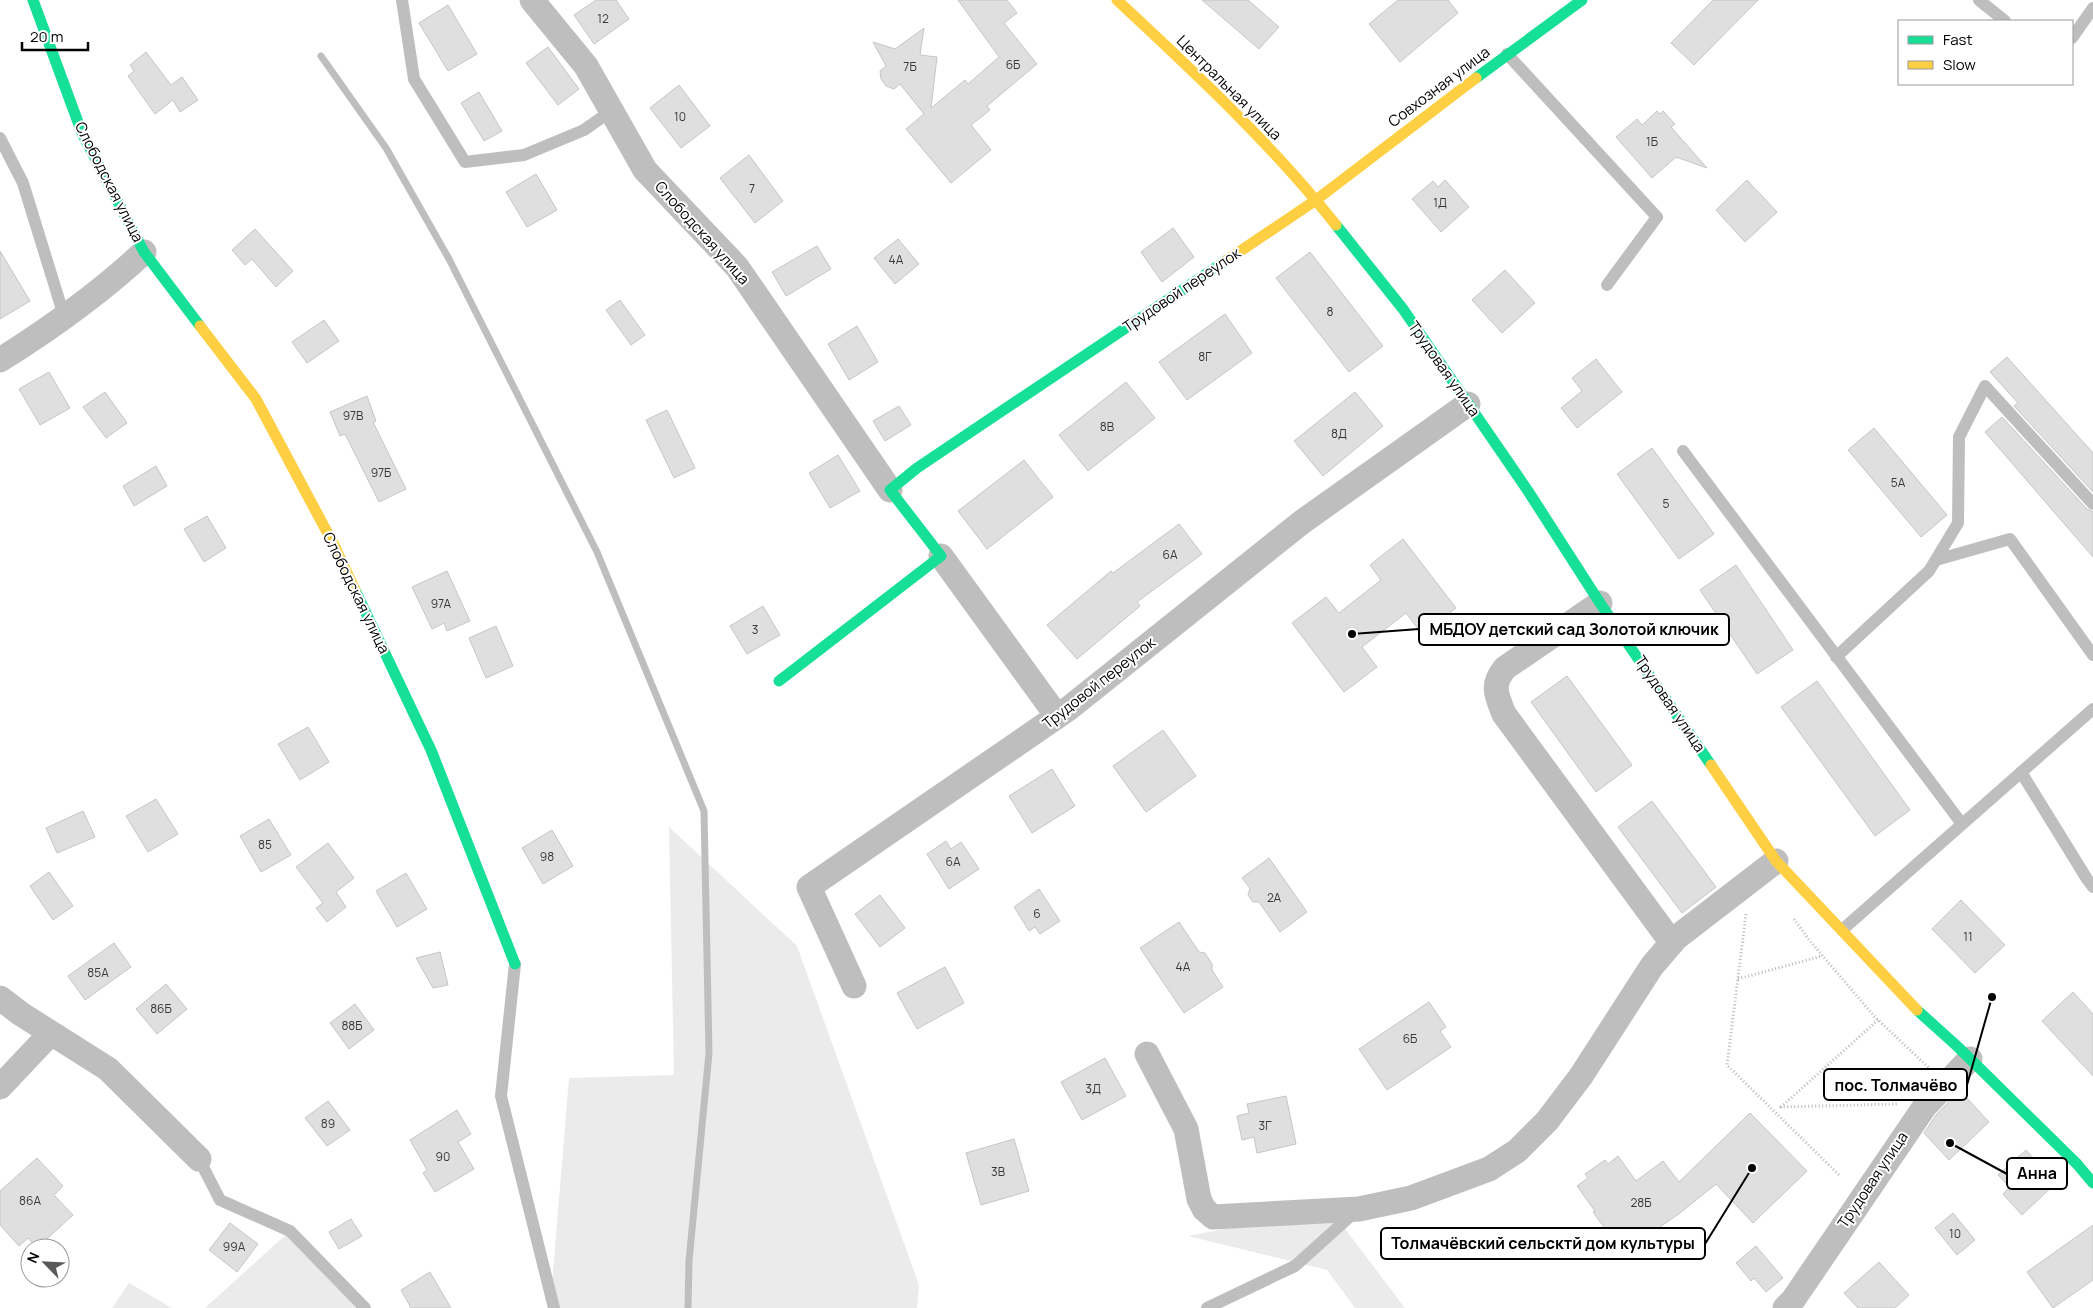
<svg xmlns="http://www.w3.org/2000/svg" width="2093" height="1308" viewBox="0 0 2093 1308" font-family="Manrope,sans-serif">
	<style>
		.green { fill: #ebebeb }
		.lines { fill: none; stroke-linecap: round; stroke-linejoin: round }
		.stream { stroke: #bebebe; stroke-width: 7 }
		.building { fill: #dfdfdf; stroke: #c6c6c6 }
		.path { stroke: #b9b9b9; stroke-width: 3; stroke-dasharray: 1 2.5; stroke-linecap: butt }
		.lane { stroke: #bebebe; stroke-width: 12 }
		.street { stroke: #bebebe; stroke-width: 25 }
		.fast { stroke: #16e098; stroke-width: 11 }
		.slow { stroke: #ffcf43; stroke-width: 11 }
		.labels { text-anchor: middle; stroke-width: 4; stroke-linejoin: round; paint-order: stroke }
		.number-label { font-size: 12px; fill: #383838 }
		.street-label { font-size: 15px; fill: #000; stroke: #fff }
		.leader { fill: none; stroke: #000; stroke-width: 2 }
		.callout-dot { fill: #000; stroke: #fff; stroke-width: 2 }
		.callout { fill: #fff; stroke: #000; stroke-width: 2 }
		.callout-label { font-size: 16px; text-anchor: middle; font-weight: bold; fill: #000 }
	</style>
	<rect width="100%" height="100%" fill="#fff"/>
	<path class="green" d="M 669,827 L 797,946 L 919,1285 L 917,1308 L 550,1308 L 569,1078 L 674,1075 Z
		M 1330,1209 L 1405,1308 L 1355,1308 L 1327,1270 L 1188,1236 Z
		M 290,1231 L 365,1308 L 205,1308 Z
		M 129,1283 L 172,1308 L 112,1308 Z"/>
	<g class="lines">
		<path class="stream" d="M 321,56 L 386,148 L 449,259 L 597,552 L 704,811 L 709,1053 L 689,1261 L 688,1308"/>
	</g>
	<path class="building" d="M 596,0 L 616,0 L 629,19 L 594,44 L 574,15 Z
		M 958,0 L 1007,0 L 1017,13 L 1004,23 L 1037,64 L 987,106 L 990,110 L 971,125 L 991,150 L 951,183 L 906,129 L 924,114 L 900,84 L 894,89 L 886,86 L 881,79 L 880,71 L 886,66 L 873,42 L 895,49 L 924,28 L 920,55 L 937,57 L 931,108 L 965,80 L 968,84 L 999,57 Z
		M 1202,0 L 1248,0 L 1279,27 L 1259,49 Z
		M 1398,0 L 1448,0 L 1458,13 L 1400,62 L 1369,24 Z
		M 1713,0 L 1758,0 L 1694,65 L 1671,43 Z
		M 448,5 L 477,54 L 448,71 L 419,23 Z
		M 548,47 L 579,89 L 558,105 L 526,63 Z
		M 146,52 L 171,85 L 182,77 L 198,100 L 180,112 L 173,100 L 155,114 L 128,76 L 134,71 L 130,65 Z
		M 679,85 L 710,126 L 681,148 L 650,108 Z
		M 479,92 L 502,131 L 484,141 L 461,103 Z
		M 1657,111 L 1660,114 L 1663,111 L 1675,124 L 1671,127 L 1707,168 L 1676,157 L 1652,178 L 1616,137 L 1637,119 L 1642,125 Z
		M 749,155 L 783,201 L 755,223 L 720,178 Z
		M 536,174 L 557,210 L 527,227 L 506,192 Z
		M 1445,180 L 1469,207 L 1441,232 L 1412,199 L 1433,181 L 1438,187 Z
		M 1747,180 L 1777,212 L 1745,242 L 1716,210 Z
		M 1173,228 L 1194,257 L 1162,282 L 1141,252 Z
		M 255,229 L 293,271 L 276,287 L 252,259 L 245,265 L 232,250 Z
		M 898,239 L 919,264 L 895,284 L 874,258 Z
		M 817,246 L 831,269 L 786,296 L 772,272 Z
		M 0,251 L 30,301 L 0,319 Z
		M 1310,252 L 1383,346 L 1349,372 L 1276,278 Z
		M 1505,270 L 1535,303 L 1502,333 L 1472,300 Z
		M 620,300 L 645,335 L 631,345 L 606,310 Z
		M 1225,314 L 1252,353 L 1187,400 L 1159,362 Z
		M 324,320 L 339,341 L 307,363 L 292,342 Z
		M 857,326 L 878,362 L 849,380 L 828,344 Z
		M 2007,357 L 2093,453 L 2093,492 L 2014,406 L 2018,403 L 1990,372 Z
		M 1596,359 L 1622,392 L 1577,428 L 1561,408 L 1582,391 L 1572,378 Z
		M 49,372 L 70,408 L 40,425 L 19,389 Z
		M 1126,382 L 1155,418 L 1088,471 L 1059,435 Z
		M 105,392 L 127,423 L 106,438 L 83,407 Z
		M 1355,392 L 1383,426 L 1323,476 L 1294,441 Z
		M 367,396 L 376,421 L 373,422 L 406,489 L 379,502 L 345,434 L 340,436 L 330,412 Z
		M 899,406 L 911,425 L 885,441 L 873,421 Z
		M 667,410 L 695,468 L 674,478 L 646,420 Z
		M 2002,417 L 2087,509 L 2093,512 L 2093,557 L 1985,432 Z
		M 1874,428 L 1947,515 L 1921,537 L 1848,450 Z
		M 1652,448 L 1714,534 L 1679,559 L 1617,474 Z
		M 838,455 L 860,491 L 830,508 L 809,473 Z
		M 1024,460 L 1053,497 L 987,549 L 958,511 Z
		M 156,466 L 167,486 L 134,506 L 123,486 Z
		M 207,516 L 226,548 L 204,562 L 184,529 Z
		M 1179,524 L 1202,554 L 1137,602 L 1140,606 L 1077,659 L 1047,625 L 1111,571 L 1113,573 Z
		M 1403,539 L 1456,608 L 1422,634 L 1406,613 L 1362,647 L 1377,667 L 1344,692 L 1292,623 L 1326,597 L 1339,613 L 1381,580 L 1370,565 Z
		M 1736,565 L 1793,650 L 1757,674 L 1700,590 Z
		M 447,571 L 470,621 L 447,631 L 444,623 L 432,629 L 412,587 Z
		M 763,606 L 780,635 L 747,654 L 730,626 Z
		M 496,626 L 513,666 L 486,678 L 469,638 Z
		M 1567,676 L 1632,765 L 1596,792 L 1531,702 Z
		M 1817,681 L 1910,810 L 1875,836 L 1781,707 Z
		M 308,727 L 329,762 L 300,780 L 278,744 Z
		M 1163,730 L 1196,776 L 1146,812 L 1113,766 Z
		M 1052,769 L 1075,806 L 1032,833 L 1009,796 Z
		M 156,799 L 178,834 L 148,852 L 126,816 Z
		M 1652,801 L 1716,887 L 1682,913 L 1618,827 Z
		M 83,811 L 95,837 L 57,853 L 46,828 Z
		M 269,819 L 291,855 L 261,872 L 240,836 Z
		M 552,830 L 573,866 L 543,884 L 522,848 Z
		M 946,841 L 951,849 L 961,842 L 979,869 L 949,889 L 927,854 Z
		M 328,843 L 354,878 L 336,892 L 346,907 L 327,922 L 316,908 L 323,903 L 296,867 Z
		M 1269,858 L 1307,912 L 1280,932 L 1259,902 L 1253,902 L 1248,895 L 1250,888 L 1242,878 Z
		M 49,872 L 73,906 L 53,920 L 30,886 Z
		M 406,873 L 427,909 L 397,927 L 376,891 Z
		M 1039,889 L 1060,921 L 1040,934 L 1035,927 L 1029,931 L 1014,907 Z
		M 880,895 L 905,928 L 880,947 L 855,914 Z
		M 1961,900 L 2005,945 L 1975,973 L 1932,929 Z
		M 1179,922 L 1199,952 L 1205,953 L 1212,964 L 1212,970 L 1223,987 L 1184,1013 L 1140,948 Z
		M 114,943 L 131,967 L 85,1000 L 68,976 Z
		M 440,952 L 448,985 L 433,988 L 416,958 Z
		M 945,967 L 964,1003 L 917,1029 L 897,993 Z
		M 166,984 L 187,1009 L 157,1034 L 136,1009 Z
		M 2073,992 L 2093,1014 L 2093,1076 L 2042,1021 Z
		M 1429,1002 L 1446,1027 L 1440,1031 L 1451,1047 L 1387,1090 L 1359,1049 Z
		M 355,1004 L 374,1030 L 349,1049 L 330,1023 Z
		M 1105,1058 L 1126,1096 L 1082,1120 L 1061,1082 Z
		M 1964,1095 L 1989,1122 L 1949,1160 L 1924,1133 L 1936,1115 L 1954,1096 L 1958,1100 Z
		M 1286,1096 L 1296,1144 L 1257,1153 L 1254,1137 L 1242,1140 L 1237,1116 L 1249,1113 L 1247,1104 Z
		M 328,1101 L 350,1130 L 327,1146 L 305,1118 Z
		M 457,1110 L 471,1134 L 458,1142 L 474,1169 L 435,1192 L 423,1173 L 427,1170 L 410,1140 Z
		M 1750,1113 L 1807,1171 L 1753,1223 L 1716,1184 L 1680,1213 L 1640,1241 L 1637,1236 L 1620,1249 L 1593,1212 L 1595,1211 L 1577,1186 L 1588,1178 L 1585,1174 L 1605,1160 L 1608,1164 L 1618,1156 L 1636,1181 L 1663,1161 L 1679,1182 Z
		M 1014,1139 L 1029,1191 L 981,1205 L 966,1153 Z
		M 2026,1150 L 2056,1183 L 2022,1215 L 2003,1194 L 2010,1187 L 1998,1175 Z
		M 37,1158 L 63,1186 L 54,1195 L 73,1215 L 37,1248 L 28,1238 L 19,1246 L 0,1225 L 0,1191 Z
		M 1953,1213 L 1975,1240 L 1957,1255 L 1935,1228 Z
		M 351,1219 L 362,1236 L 339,1249 L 329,1232 Z
		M 230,1223 L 258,1244 L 237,1272 L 209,1250 Z
		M 2093,1225 L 2093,1280 L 2053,1308 L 2027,1272 Z
		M 1756,1246 L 1783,1278 L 1766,1292 L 1754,1278 L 1751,1281 L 1736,1263 Z
		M 1879,1262 L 1909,1295 L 1895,1308 L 1858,1308 L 1844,1293 Z
		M 430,1272 L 451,1308 L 411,1308 L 401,1290 Z"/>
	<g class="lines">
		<path class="path" d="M 1746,914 L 1727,1065 L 1839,1175
			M 1794,919 L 1810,941 L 1874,1016 L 1929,1068
			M 1738,979 L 1822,956
			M 1878,1020 L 1781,1107 L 1898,1104"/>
		<path class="lane" d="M 402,0 L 414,79 L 465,162 L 524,155 L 584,130 L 611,111
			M 1979,0 L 2005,21
			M 2072,38 L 2093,8
			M 1507,54 L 1657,217 L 1607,285
			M 0,138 L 23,183 L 64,316
			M 1683,451 L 1962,824
			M 1936,560 L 2010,539 L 2093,655
			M 1836,657 L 1929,571 L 1958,523 L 1959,437 L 1985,386 L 2093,504
			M 2021,772 L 2087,879 L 2093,887
			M 1842,930 L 2093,709
			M 515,964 L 501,1096 L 554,1308
			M 199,1159 L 220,1200 L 290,1231 L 365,1308
			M 1207,1308 L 1295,1266 L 1356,1211"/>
		<path class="street" d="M 532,0 L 586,66 L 645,170 L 737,267 L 890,490
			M 0,360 C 51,328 100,293 144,252
			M 941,556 L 1057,716
			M 1600,603 L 1505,668 C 1491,685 1496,694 1504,714 L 1672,943
			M 854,986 L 809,887 L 1068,709 L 1302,522 L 1468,404
			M 0,998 L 21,1014 L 108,1069 L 199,1159
			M 1147,1054 L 1186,1129 L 1199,1199 L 1204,1209 L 1213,1217 L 1359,1209 L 1411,1198 L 1489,1169 L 1517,1151 L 1547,1121 L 1581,1076 L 1652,966 L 1676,938 L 1776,861
			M 0,1087 L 51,1033
			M 1785,1308 L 1793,1300 L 1925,1106 L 1970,1059"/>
		<path class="fast" d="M 33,0 L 82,133 L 144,252 L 200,326
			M 1476,78 L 1582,0
			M 1336,225 L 1403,309 L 1528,491 L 1600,603 L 1711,765
			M 355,590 L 431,750 L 515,964
			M 779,681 L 941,556 L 890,490 L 917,468 L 1227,260
			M 1917,1010 L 1958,1047 L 2077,1164 L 2093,1183"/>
		<path class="slow" d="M 1117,0 C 1193,71 1271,143 1336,225
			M 1227,260 L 1316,200 L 1476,78
			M 200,326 L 256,399 L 335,547 L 355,590
			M 1711,765 L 1776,861 L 1917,1010"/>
	</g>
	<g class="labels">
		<g class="number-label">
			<text x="603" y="23">12</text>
			<text x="1013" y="69">6Б</text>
			<text x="910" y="71">7Б</text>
			<text x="680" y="121">10</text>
			<text x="1652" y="146">1Б</text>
			<text x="752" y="193">7</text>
			<text x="1440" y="207">1Д</text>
			<text x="896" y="264">4А</text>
			<text x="1330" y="316">8</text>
			<text x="1205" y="361">8Г</text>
			<text x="353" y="420">97В</text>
			<text x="1107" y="431">8В</text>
			<text x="1339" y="438">8Д</text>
			<text x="381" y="477">97Б</text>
			<text x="1898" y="487">5А</text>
			<text x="1666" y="508">5</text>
			<text x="1170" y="559">6А</text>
			<text x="441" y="608">97А</text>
			<text x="755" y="634">3</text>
			<text x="265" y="849">85</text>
			<text x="547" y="861">98</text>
			<text x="953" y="866">6А</text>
			<text x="1274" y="902">2А</text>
			<text x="1037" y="918">6</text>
			<text x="1968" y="941">11</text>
			<text x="1183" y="971">4А</text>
			<text x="98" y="977">85А</text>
			<text x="161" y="1013">86Б</text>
			<text x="352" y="1030">88Б</text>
			<text x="1410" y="1043">6Б</text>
			<text x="1093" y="1093">3Д</text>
			<text x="328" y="1128">89</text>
			<text x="1265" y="1130">3Г</text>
			<text x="443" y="1161">90</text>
			<text x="998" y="1176">3В</text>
			<text x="30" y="1205">86А</text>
			<text x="1641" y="1207">28Б</text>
			<text x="1955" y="1238">10</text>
			<text x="234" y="1251">99А</text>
		</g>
		<g class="street-label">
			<text transform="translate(1439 87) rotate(-37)" y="5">Совхозная улица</text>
			<text transform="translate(1229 88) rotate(45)" y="5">Центральная улица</text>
			<text transform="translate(109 182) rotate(63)" y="5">Слободская улица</text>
			<text transform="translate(702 233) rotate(48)" y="5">Слободская улица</text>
			<text transform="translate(1182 290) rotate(-34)" y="5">Трудовой переулок</text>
			<text transform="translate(1444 369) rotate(55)" y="5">Трудовая улица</text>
			<text transform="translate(356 593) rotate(64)" y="5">Слободская улица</text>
			<text transform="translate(1099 683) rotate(-38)" y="5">Трудовой переулок</text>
			<text transform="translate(1670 704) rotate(56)" y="5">Трудовая улица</text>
			<text transform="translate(1873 1180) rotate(-56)" y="5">Трудовая улица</text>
		</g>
	</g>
	<path class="leader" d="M1352 634L1419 629M1992 997L1967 1085M1950 1143L2007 1174M1752 1168L1705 1244"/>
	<g class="callout-dot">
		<circle cx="1352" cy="634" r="5"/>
		<circle cx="1992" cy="997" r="5"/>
		<circle cx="1950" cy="1143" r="5"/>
		<circle cx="1752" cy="1168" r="5"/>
	</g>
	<g class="callout">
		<rect x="1419" y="614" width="310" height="31" rx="5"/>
		<rect x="1824" y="1069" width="143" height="31" rx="5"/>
		<rect x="2007" y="1158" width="60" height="31" rx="5"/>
		<rect x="1381" y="1228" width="324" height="31" rx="5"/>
	</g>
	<g class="callout-label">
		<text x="1574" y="635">МБДОУ детский сад Золотой ключик</text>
		<text x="1896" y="1091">пос. Толмачёво</text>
		<text x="2037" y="1179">Анна</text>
		<text x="1543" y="1249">Толмачёвский сельсктй дом культуры</text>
	</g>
	<rect x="1898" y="20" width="175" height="65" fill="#ffffff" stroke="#999999"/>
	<rect x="1908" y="36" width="25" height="8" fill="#16e098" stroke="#999999"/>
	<text x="1943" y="45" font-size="15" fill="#000000">Fast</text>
	<rect x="1908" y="61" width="25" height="8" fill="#ffcf43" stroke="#999999"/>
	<text x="1943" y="70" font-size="15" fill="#000000">Slow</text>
	<g transform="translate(45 1263) rotate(294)"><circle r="24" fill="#ffffff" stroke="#999999"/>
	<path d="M0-4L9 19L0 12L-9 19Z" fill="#595959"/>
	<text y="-8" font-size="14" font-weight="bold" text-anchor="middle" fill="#000000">N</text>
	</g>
	<path d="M22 42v8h66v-8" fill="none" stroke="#000000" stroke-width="2.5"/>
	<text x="30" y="42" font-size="15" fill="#000000" stroke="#ffffff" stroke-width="4" paint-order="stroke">20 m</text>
</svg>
